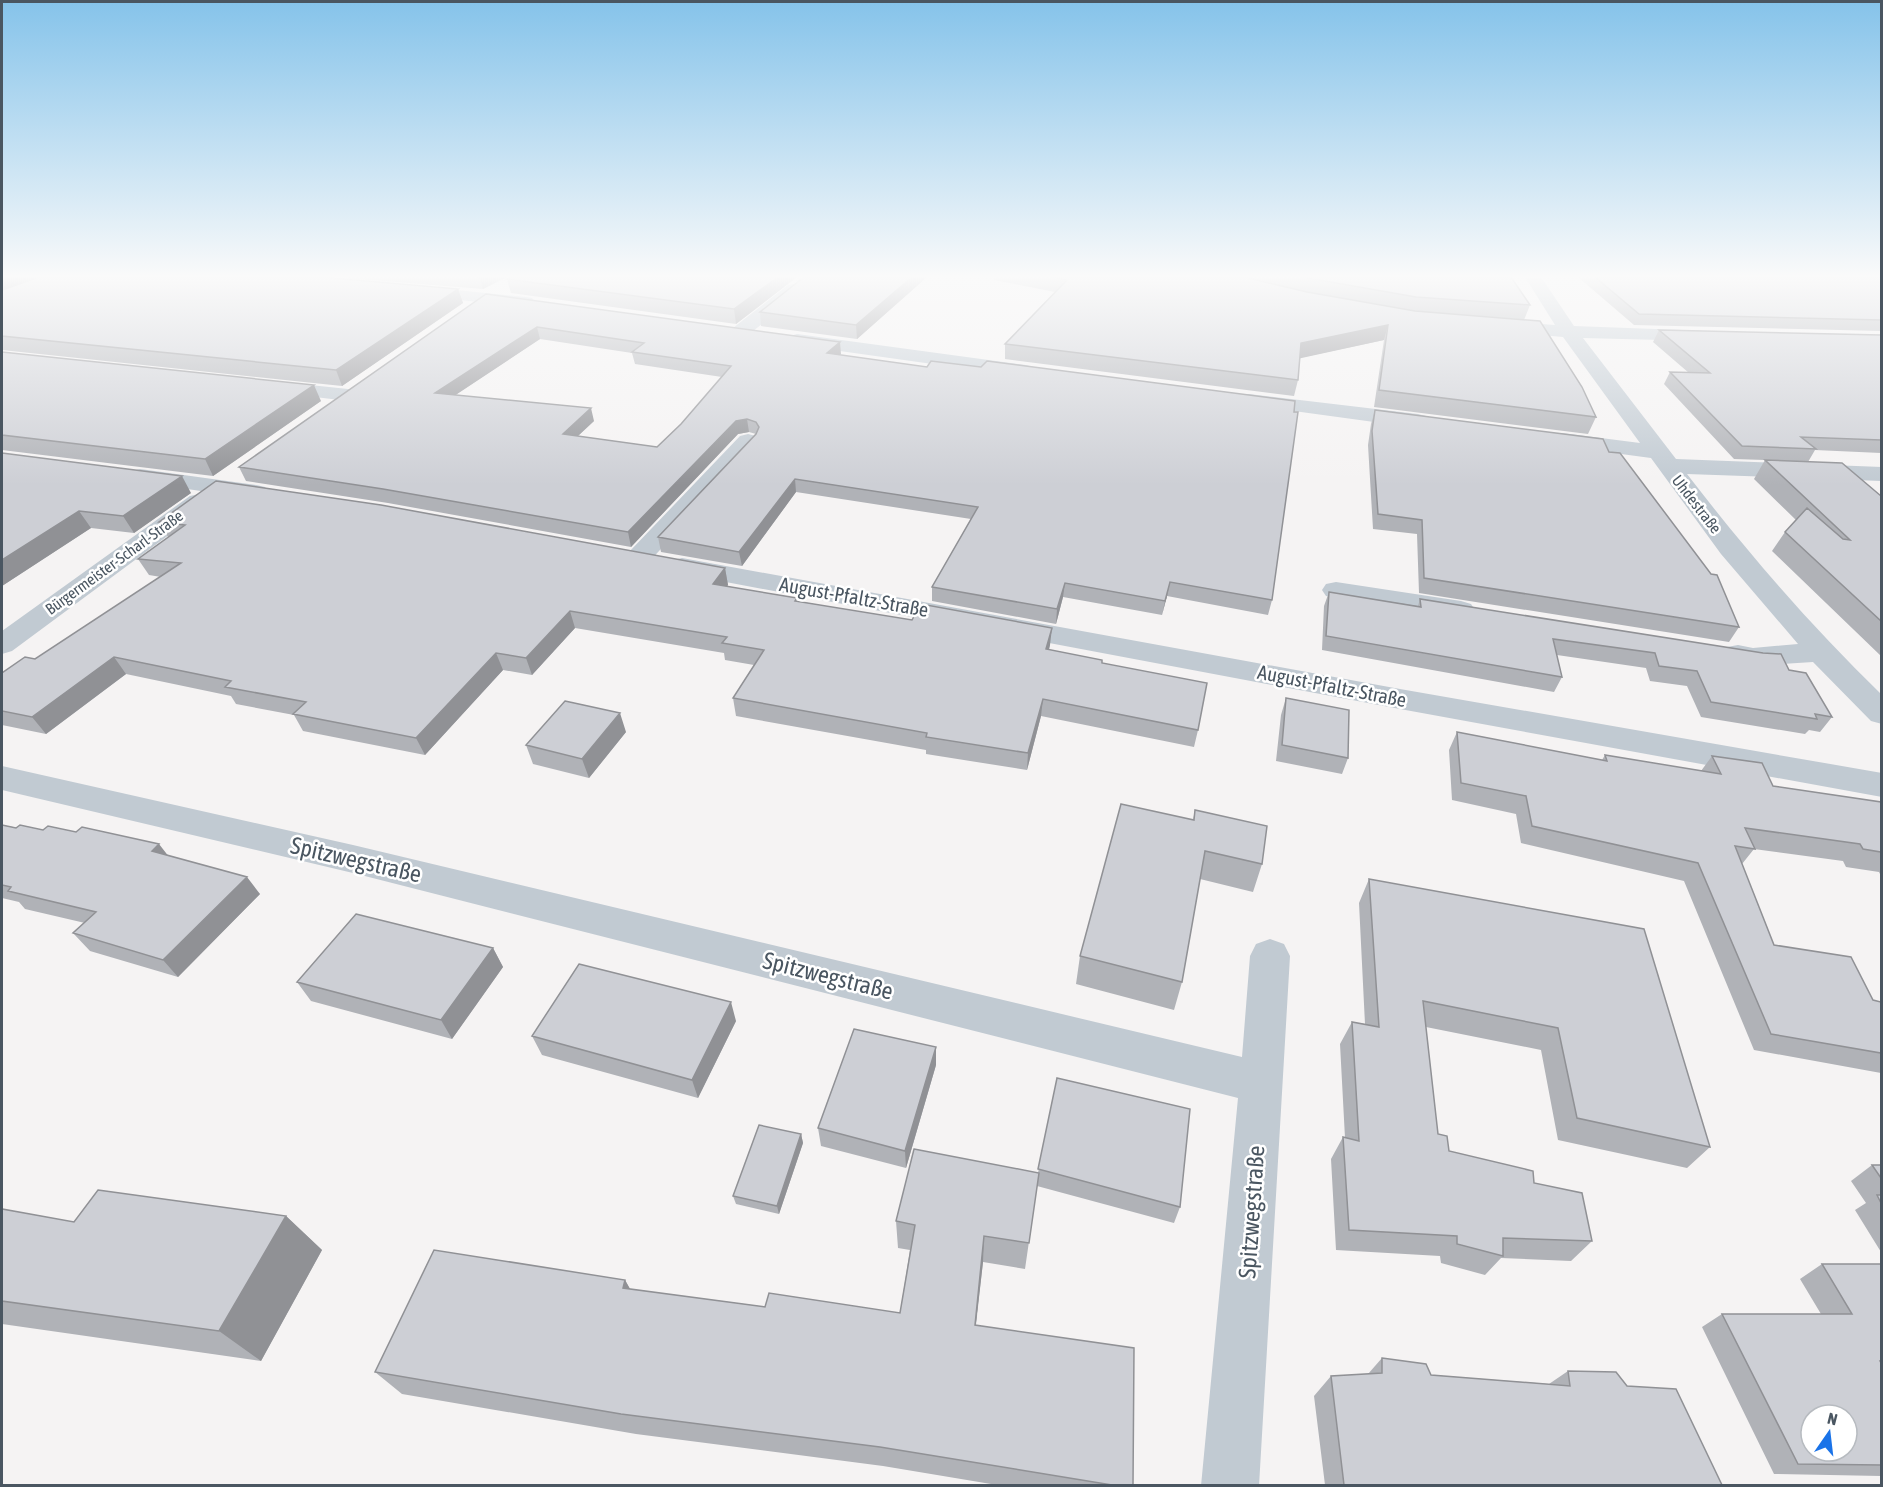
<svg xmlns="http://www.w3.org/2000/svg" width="1883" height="1487" viewBox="0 0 1883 1487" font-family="'Asap Condensed',sans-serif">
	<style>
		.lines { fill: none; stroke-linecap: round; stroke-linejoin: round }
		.minor { fill: #c1cad2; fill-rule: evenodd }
		.wall { fill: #b0b2b7; fill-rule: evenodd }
		.shaded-wall { fill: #909195 }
		.building { fill: #cdcfd5; stroke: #909195; stroke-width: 1.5; fill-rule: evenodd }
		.labels { text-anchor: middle; stroke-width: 5; stroke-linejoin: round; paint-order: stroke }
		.far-street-label { font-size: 16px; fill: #4a5661; stroke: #fff }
		.street-label { font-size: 20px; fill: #4a5661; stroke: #fff }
		.near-street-label { font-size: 24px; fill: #4a5661; stroke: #fff }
	</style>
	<rect width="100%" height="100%" fill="#f5f3f3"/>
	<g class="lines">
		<path class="minor" d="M 1525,277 L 1541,277 L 1574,326 L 1709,331 L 1711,335 L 1709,339 L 1702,341 L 1583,338 L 1676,459 L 1882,467 L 1882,481 L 1687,474 C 1747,552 1811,626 1882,695 L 1882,724 L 1871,721 L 1813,662 L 1753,666 L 1727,661 L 1723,654 L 1727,647 L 1738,645 L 1753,648 L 1798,644 L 1721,554 L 1651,458 L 1554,445 L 1551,440 L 1554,435 L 1562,433 L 1640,443 L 1563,337 L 1495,331 L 1493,327 L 1495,323 L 1502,321 L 1555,325 Z
			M 794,284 L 800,285 L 803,289 L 800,293 L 747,336 L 733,336 L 731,332 L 733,328 L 788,285 Z
			M 417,286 L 526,297 L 532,298 L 535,302 L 532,306 L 526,307 L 411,295 L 408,291 L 411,287 Z
			M 797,334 L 1026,365 L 1033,367 L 1036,371 L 1033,375 L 1026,377 L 790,344 L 787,340 L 790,336 Z
			M 272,381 L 348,389 L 355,391 L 358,395 L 355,399 L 348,401 L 265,391 L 262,387 L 265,383 Z
			M 1249,394 L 1418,414 L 1426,416 L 1429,421 L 1426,426 L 1418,428 L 1242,404 L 1238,400 L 1242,396 Z
			M 748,434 L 756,436 L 759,441 L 756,446 L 647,564 L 638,566 L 629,564 L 625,558 L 629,552 L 740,436 Z
			M 140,469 L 256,485 L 265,487 L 268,492 L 265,497 L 256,499 L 132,481 L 128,476 L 132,471 Z
			M 199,494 L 208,496 L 211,501 L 208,506 L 12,651 L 2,654 L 2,631 L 190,496 Z
			M 682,558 L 1400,689 L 1882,773 L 1882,797 L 1400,709 L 673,572 L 669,566 L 673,560 Z
			M 1336,582 L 1461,601 L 1471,604 L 1475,610 L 1471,616 L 1461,619 L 1326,596 L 1322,590 L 1326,584 Z
			M 2,766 L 353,845 L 1242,1057 L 1250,956 L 1256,944 L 1270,939 L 1284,944 L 1290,956 L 1259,1486 L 1201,1486 L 1238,1098 L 353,873 L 2,790 Z"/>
	</g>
	<path class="wall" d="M 2,277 L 458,289 L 463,303 L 342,386 L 2,350 Z
		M 334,277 L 507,277 L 483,289 Z
		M 797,277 L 736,324 L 511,293 L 507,279 Z
		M 804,277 L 927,277 L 857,339 L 761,326 L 760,312 Z
		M 994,277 L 1511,277 L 1530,305 L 1524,320 L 1596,417 L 1588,434 L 1374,407 L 1384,340 L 1299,358 L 1298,380 L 1294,396 L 1005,359 L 1005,344 L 1055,292 L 994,280 Z
		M 1578,277 L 1881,277 L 1881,331 L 1634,325 Z
		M 486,294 L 841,354 L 840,355 L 1272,600 L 1268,615 L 1167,596 L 1162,615 L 1063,597 L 1056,624 L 932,601 L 932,587 L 971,519 L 796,492 L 742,566 L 661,552 L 658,537 L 756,434 L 749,432 L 738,434 L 631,547 L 388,503 L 246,481 L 239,467 ZM 540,339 L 632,353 L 635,364 L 722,377 L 681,424 L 657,447 L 578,436 L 594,421 L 455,395 Z
		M 1659,330 L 1881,335 L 1881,453 L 1815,450 L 1808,462 L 1881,496 L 1881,656 L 1772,551 L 1785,532 L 1796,520 L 1754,479 L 1765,460 L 1734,459 L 1664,384 L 1670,372 L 1689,373 L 1653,342 Z
		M 2,352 L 321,401 L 213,476 L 2,450 Z
		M 1375,410 L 1609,452 L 1739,627 L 1729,642 L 1419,593 L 1417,534 L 1373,529 L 1368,445 L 1371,424 Z
		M 2,453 L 191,493 L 134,533 L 91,528 L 2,586 Z
		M 159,522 L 725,568 L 728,585 L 727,586 L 797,601 L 1050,645 L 1049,650 L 1102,664 L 1198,730 L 1194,747 L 1041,716 L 1027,770 L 926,754 L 926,750 L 736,716 L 733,698 L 754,665 L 725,660 L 724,653 L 575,628 L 532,675 L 503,670 L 425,755 L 303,731 L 294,715 L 236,704 L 231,696 L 126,674 L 46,734 L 2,725 L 2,673 L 35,659 L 161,577 L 149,575 L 138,559 L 168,537 Z
		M 1329,592 L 1418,606 L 1420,599 L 1789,670 L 1832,717 L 1820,732 L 1809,730 L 1805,734 L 1701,717 L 1687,686 L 1650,681 L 1646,668 L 1557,655 L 1562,677 L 1554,692 L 1322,650 L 1324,606 Z
		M 1286,698 L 1348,758 L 1342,774 L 1276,761 L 1281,715 Z
		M 626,732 L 589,778 L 533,764 L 526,745 Z
		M 1457,732 L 1602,760 L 1605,755 L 1701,771 L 1712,756 L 1773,786 L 1881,802 L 1881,876 L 1879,872 L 1846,867 L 1843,861 L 1754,849 L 1742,864 L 1774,945 L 1873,1000 L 1881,1002 L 1881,1073 L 1754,1050 L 1684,881 L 1521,843 L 1516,814 L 1452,800 L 1449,750 Z
		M 1195,810 L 1262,864 L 1253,892 L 1200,879 L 1182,982 L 1174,1010 L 1076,984 L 1080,956 L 1193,820 Z
		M 2,825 L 168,855 L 260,894 L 178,977 L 90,951 L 73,933 L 85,923 L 25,909 L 19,902 L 2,898 Z
		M 1369,879 L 1710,1147 L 1687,1168 L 1558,1140 L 1541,1050 L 1426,1027 L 1438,1134 L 1449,1151 L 1534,1183 L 1592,1241 L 1571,1261 L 1501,1258 L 1485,1275 L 1441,1263 L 1440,1256 L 1336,1250 L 1331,1159 L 1343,1137 L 1345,1138 L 1340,1044 L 1352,1022 L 1365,1024 L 1359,903 Z
		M 493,948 L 503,967 L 452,1039 L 311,1001 L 297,982 Z
		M 736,1021 L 698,1098 L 542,1055 L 532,1036 Z
		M 936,1065 L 906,1168 L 821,1146 L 818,1128 Z
		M 1057,1078 L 1180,1207 L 1174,1223 L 1037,1186 L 1025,1269 L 983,1262 L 976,1325 L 1133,1485 L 997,1485 L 883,1466 L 636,1434 L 402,1394 L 375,1372 L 625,1280 L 630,1289 L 765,1307 L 900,1313 L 910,1250 L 898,1248 L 896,1221 L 1038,1173 Z
		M 801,1134 L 803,1143 L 779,1214 L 736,1204 L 733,1196 Z
		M 1872,1165 L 1881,1165 L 1881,1252 L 1855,1210 L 1866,1203 L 1851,1181 Z
		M 2,1209 L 74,1222 L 286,1216 L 322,1250 L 261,1361 L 2,1324 Z
		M 1822,1264 L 1881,1264 L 1881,1476 L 1774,1474 L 1702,1327 L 1722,1314 L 1821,1314 L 1800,1279 Z
		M 1382,1358 L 1431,1375 L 1549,1384 L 1568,1371 L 1627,1386 L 1722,1485 L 1325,1485 L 1314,1396 L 1331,1376 L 1368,1374 Z"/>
	<path class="shaded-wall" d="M 2,277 L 40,277 L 2,292 Z
		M 479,277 L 507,277 L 483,289 Z
		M 778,277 L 797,277 L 736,324 L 734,309 Z
		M 912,277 L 927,277 L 857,339 L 856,325 Z
		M 458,289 L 463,303 L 342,386 L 336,370 Z
		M 1388,325 L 1384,340 L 1297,359 L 1301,343 Z
		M 537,327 L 540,339 L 439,406 L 435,393 Z
		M 840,342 L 841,354 L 828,365 L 827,353 Z
		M 314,385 L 321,401 L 213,476 L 205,459 Z
		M 591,408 L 594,421 L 566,447 L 563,434 Z
		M 747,419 L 749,432 L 738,434 L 631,547 L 628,532 L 736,421 Z
		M 182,476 L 191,493 L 134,533 L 123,516 Z
		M 795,479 L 796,492 L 742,566 L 739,552 Z
		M 79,511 L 91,528 L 2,586 L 2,560 Z
		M 725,568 L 728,585 L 716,601 L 713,584 Z
		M 1170,582 L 1167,596 L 1162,615 L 1165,601 Z
		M 1065,583 L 1063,597 L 1056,624 L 1057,609 Z
		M 570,611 L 575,628 L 532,675 L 526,658 Z
		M 1052,628 L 1050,645 L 1044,666 L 1046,649 Z
		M 496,653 L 503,670 L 425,755 L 416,738 Z
		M 114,657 L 126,674 L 46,734 L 32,717 Z
		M 1043,699 L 1041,716 L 1027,770 L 1028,753 Z
		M 620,713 L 626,732 L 589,778 L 582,759 Z
		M 159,844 L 173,862 L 152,851 Z
		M 247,877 L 260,894 L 178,977 L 163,960 Z
		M 493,948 L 503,967 L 452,1039 L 441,1020 Z
		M 731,1002 L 736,1021 L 698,1098 L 692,1080 Z
		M 936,1047 L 936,1065 L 906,1168 L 905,1151 Z
		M 801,1134 L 803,1143 L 779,1214 L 777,1206 Z
		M 286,1216 L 322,1250 L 261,1361 L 219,1331 Z
		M 984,1236 L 983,1262 L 973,1348 L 975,1325 Z
		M 625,1280 L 639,1305 L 623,1288 Z"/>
	<path class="building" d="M 39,277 L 321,277 L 458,289 L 336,370 L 2,336 L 2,290 Z
		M 512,277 L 778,277 L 734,309 L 507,279 Z
		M 804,277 L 912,277 L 856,325 L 760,312 Z
		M 1052,277 L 1244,277 L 1307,292 L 1415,311 L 1540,321 L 1582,387 L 1596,417 L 1379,390 L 1388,325 L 1301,343 L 1298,380 L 1005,344 L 1067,280 Z
		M 1302,277 L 1511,277 L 1530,305 L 1416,297 Z
		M 1595,277 L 1881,277 L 1881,320 L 1639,314 Z
		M 486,294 L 840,342 L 827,353 L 927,367 L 931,361 L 981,367 L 987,361 L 1295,401 L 1294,412 L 1298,412 L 1272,600 L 1170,582 L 1165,601 L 1065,583 L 1057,609 L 932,587 L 978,507 L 795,479 L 739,552 L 658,537 L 756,434 L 759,427 L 756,422 L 747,419 L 736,421 L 628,532 L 383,489 L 239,467 ZM 537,327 L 644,343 L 632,352 L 731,366 L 681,424 L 657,447 L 563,434 L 591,408 L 435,393 Z
		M 1659,330 L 1881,335 L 1881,440 L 1801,437 L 1816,449 L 1742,446 L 1670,372 L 1710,373 Z
		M 2,352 L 314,385 L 205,459 L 2,435 Z
		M 1375,410 L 1603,439 L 1609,452 L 1620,453 L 1711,574 L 1717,575 L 1739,627 L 1424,578 L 1422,520 L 1378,514 L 1372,431 Z
		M 2,453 L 182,476 L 123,516 L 79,511 L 2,560 Z
		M 1765,460 L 1842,463 L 1881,496 L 1881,621 L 1785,532 L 1807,508 L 1843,539 L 1850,540 Z
		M 216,481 L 381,505 L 725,568 L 713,584 L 797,598 L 795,601 L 912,620 L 921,604 L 1052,628 L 1046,649 L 1102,660 L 1102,663 L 1207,683 L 1198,730 L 1043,699 L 1028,753 L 926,737 L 927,733 L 733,698 L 764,650 L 722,643 L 727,637 L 570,611 L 526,658 L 496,653 L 416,738 L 293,714 L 306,702 L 225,687 L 231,681 L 114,657 L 32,717 L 2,711 L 2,673 L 25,657 L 35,659 L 181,563 L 138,559 L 185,525 L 159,522 Z
		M 1329,592 L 1421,607 L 1420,599 L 1763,653 L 1781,654 L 1789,670 L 1806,673 L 1832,717 L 1815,714 L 1817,719 L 1711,702 L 1697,671 L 1659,666 L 1655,653 L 1553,639 L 1562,677 L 1326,636 Z
		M 1286,698 L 1349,710 L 1348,758 L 1282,745 Z
		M 565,701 L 620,713 L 582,759 L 526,745 Z
		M 1457,732 L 1607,761 L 1605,755 L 1721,774 L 1712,756 L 1762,763 L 1773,786 L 1881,802 L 1881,852 L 1863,849 L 1860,844 L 1745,828 L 1755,849 L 1735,846 L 1774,945 L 1851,957 L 1873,1000 L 1881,1002 L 1881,1053 L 1771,1034 L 1698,863 L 1532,826 L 1526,796 L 1461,783 Z
		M 1121,804 L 1194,820 L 1195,810 L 1267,826 L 1262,864 L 1205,851 L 1182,982 L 1080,956 Z
		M 2,825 L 16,828 L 20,825 L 43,830 L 48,826 L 76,832 L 82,827 L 159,844 L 152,851 L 247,877 L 163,960 L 73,933 L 96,912 L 8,891 L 11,887 L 2,885 Z
		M 1369,879 L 1644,929 L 1710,1147 L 1577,1118 L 1558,1028 L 1423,1001 L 1438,1134 L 1447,1136 L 1449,1151 L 1533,1171 L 1534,1183 L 1582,1193 L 1592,1241 L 1503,1238 L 1503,1256 L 1457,1244 L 1457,1236 L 1349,1230 L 1343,1137 L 1359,1141 L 1352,1022 L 1379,1027 Z
		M 356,914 L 493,948 L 441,1020 L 297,982 Z
		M 579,964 L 731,1002 L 692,1080 L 532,1036 Z
		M 854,1029 L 936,1047 L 905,1151 L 818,1128 Z
		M 1057,1078 L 1190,1109 L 1180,1207 L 1038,1169 Z
		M 759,1125 L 801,1134 L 777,1206 L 733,1196 Z
		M 914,1149 L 1039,1173 L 1029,1243 L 984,1236 L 975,1325 L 1134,1348 L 1133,1485 L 1112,1485 L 880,1447 L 621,1414 L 375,1372 L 434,1250 L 625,1280 L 623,1288 L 765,1307 L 769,1293 L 900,1313 L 915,1225 L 896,1221 Z
		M 1872,1165 L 1881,1165 L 1881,1178 Z
		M 98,1190 L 286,1216 L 219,1331 L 2,1301 L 2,1209 L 74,1222 Z
		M 1877,1195 L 1881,1195 L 1881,1203 Z
		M 1822,1264 L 1881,1264 L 1881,1361 L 1880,1361 L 1881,1363 L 1881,1465 L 1798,1464 L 1722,1314 L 1852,1314 ZM 1811,1415 L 1847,1415 L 1847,1451 L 1811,1451 Z
		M 1382,1358 L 1426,1364 L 1431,1375 L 1570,1386 L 1568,1371 L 1616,1372 L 1627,1386 L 1676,1389 L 1722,1485 L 1344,1485 L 1331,1376 L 1382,1373 Z"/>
	<linearGradient id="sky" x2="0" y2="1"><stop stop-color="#85c3ea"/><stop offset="0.57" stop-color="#fafafa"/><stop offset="1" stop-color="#fafafa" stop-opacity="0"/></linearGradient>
	<rect width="1883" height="485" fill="url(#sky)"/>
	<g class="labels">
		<g class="far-street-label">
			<text transform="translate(1697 504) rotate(52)" y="6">Uhdestraße</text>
			<text transform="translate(114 562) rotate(-36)" y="6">Bürgermeister-Scharl-Straße</text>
		</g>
		<g class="street-label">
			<text transform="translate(854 597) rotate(10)" y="7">August-Pfaltz-Straße</text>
			<text transform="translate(1332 686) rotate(11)" y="7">August-Pfaltz-Straße</text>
		</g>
		<g class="near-street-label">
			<text transform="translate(356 860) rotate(13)" y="8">Spitzwegstraße</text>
			<text transform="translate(828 976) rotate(14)" y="8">Spitzwegstraße</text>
			<text transform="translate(1252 1212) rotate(-86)" y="8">Spitzwegstraße</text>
		</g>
	</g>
	<rect width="1883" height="1487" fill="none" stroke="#4a5661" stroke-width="6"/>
	<g transform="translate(1829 1433) rotate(14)"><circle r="28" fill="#ffffff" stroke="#b7bbc0" stroke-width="1.5"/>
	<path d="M0-4.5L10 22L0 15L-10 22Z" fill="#1a73e8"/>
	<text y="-9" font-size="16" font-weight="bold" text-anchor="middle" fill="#4a5661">N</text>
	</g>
</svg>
